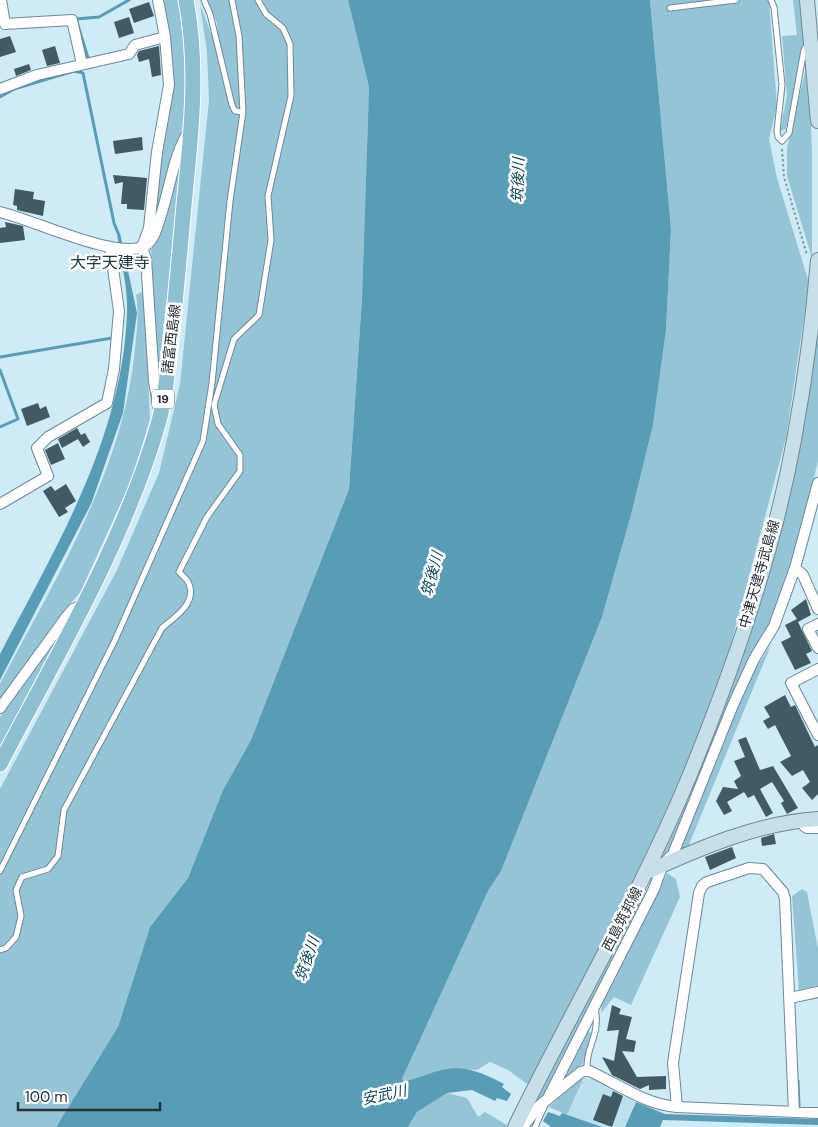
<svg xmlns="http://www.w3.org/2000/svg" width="818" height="1127" viewBox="0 0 818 1127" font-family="'DM Sans','Noto Sans JP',sans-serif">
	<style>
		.built { fill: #bde0ef }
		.green { fill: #95c4d7 }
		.water { fill: #589cb6 }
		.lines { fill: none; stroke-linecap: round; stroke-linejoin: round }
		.stream { stroke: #589cb6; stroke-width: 3 }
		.building { fill: #425a64 }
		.service-casing { stroke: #6f8893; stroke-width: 7 }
		.minor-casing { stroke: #6f8893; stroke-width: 12 }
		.secondary-casing { stroke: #6f8893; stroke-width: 16 }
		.primary-casing { stroke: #fff; stroke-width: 17 }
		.path { stroke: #8498a0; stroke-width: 2; stroke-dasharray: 2.5 2.5; stroke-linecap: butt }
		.service { stroke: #fff; stroke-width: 5 }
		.minor { stroke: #fff; stroke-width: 10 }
		.secondary { stroke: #c7dfe8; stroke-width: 14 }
		.primary { stroke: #8ebfd0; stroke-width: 15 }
		.labels { text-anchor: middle; stroke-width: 5; stroke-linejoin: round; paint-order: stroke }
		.shield { fill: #fff; stroke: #676e72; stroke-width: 1 }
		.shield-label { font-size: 12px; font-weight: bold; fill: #263035 }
		.street-label { font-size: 14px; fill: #263035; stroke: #fff }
		.water-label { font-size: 15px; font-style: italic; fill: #0b475a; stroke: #fff }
		.quarter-label { font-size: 16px; fill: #203740; stroke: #fff }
	</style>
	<rect width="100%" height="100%" fill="#cfebf6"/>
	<path class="built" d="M 584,1077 L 615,1087 L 636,1100 L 625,1127 L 602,1127 L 567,1115 Z"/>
	<path class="green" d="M 162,0 L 179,0 L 187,69 L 186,116 L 152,224 L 168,106 Z
		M 207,0 L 348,0 L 369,87 L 362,299 L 349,489 L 251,740 L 223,790 L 188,878 L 150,927 L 118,1027 L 56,1127 L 0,1127 L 0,789 L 117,570 L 159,473 L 180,384 L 209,100 L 207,52 L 200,4 L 218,52 L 217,23 Z
		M 650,0 L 769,0 L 777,106 L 769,139 L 777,178 L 809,283 L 786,438 L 728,655 L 682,779 L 594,961 L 530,1086 L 508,1070 L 490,1062 L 477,1070 C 450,1066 429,1074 403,1082 L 402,1079 L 488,891 L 501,871 L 602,617 L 631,515 L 653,425 L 666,330 L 671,229 Z
		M 793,0 L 801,0 L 806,35 L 786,129 L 780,131 L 787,96 L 782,36 L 797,35 Z
		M 808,59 L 812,151 L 812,258 L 787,176 L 787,148 Z
		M 183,153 L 158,377 L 151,250 L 165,222 Z
		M 144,291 L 150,419 L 131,481 L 80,593 L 65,609 L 0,702 L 0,684 C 56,577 124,470 135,348 C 137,330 139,313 136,295 Z
		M 818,321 L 818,461 L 792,568 L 771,626 L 741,674 L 669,853 L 659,856 L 743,654 Z
		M 66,623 L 0,748 L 0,717 Z
		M 771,645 L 688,847 L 677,852 L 749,678 Z
		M 667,873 L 676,879 L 680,897 L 631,1005 L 614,997 L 601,1013 L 602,999 Z
		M 802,889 L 807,892 L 818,949 L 818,988 L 799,992 L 792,896 Z
		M 645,890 L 641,906 L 545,1095 L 530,1110 L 641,891 Z
		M 585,1029 L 591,1033 L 582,1064 L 557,1087 Z
		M 584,1077 L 567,1115 L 549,1107 L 576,1081 Z
		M 447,1093 L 467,1098 L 478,1117 L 485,1112 L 510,1127 L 408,1127 L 417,1112 Z"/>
	<path class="water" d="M 348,0 L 650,0 L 671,229 L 666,330 L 653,425 L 631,515 L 602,617 L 501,871 L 488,891 L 402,1079 L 404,1082 C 451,1067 458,1060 504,1084 L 502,1087 L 511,1094 L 507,1101 L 497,1098 L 495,1101 L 472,1090 L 447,1093 L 417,1112 L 408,1127 L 56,1127 L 118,1027 L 150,927 L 188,878 L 223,790 L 251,740 L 349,489 L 362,299 L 369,87 Z
		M 117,233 L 120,233 L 137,313 L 123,413 L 91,504 L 0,680 L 0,654 C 56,547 123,437 127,312 C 128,286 120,258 117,233 Z
		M 636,1102 L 665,1114 L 818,1119 L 818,1125 L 663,1120 L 660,1127 L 625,1127 Z
		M 548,1112 L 560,1116 L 562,1113 L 602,1127 L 551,1127 L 543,1121 Z"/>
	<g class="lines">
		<path class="stream" d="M 88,58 L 76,19 L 99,17 L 129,0
			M 0,97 L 14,89 L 74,71 L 83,73 L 114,223 L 118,233
			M 0,357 L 112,338
			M 0,370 L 18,419 L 0,427
			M 798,1081 L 799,1106"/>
	</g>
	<path class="building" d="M 149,2 L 154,16 L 134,23 L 129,9 Z
		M 129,17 L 134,33 L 119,38 L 114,22 Z
		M 10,36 L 16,52 L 0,57 L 0,39 Z
		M 55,46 L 60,63 L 47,66 L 42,50 Z
		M 159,46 L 161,75 L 152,77 L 149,59 L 139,62 L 137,55 L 139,51 Z
		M 29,64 L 31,70 L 16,76 L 14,69 Z
		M 142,137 L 143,150 L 115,154 L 113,141 Z
		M 113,175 L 147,178 L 144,210 L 127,209 L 127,204 L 121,204 L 123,182 L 115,184 Z
		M 15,189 L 34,192 L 33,199 L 45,201 L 43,216 L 17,210 L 17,206 L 13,205 Z
		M 5,222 L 23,226 L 25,240 L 0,243 L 0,228 L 6,227 Z
		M 38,403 L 40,409 L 46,406 L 50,417 L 27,426 L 21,409 Z
		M 77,428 L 81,435 L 85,433 L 90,442 L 83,447 L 78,439 L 62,448 L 58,439 Z
		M 58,443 L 65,459 L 51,465 L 45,450 Z
		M 66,484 L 76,501 L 65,508 L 68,512 L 59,517 L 43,491 L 51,486 L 55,491 Z
		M 806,599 L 811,615 L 798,622 L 812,651 L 806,654 L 811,663 L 795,670 L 781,642 L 791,637 L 785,625 L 797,619 L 791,610 Z
		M 785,695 L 791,707 L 795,705 L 815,747 L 818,745 L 818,794 L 812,800 L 802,788 L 810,782 L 803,770 L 792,776 L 780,762 L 791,756 L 775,725 L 768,729 L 763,721 L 770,717 L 764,707 Z
		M 746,737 L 760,770 L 773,766 L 798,808 L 787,814 L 781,803 L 784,801 L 772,782 L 760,789 L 773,813 L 766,817 L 754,795 L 748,798 L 744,792 L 727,802 L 732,811 L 724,815 L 716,801 L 723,787 L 738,789 L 734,781 L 741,776 L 734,761 L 745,757 L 738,740 Z
		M 774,834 L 776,844 L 762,846 L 761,838 Z
		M 732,847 L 736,858 L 710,870 L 705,857 Z
		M 612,1005 L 621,1009 L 619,1014 L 632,1017 L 626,1039 L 636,1041 L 634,1052 L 622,1051 L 637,1077 L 666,1076 L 666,1089 L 649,1090 L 649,1085 L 640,1089 L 612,1075 L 602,1057 L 614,1061 L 619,1030 L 607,1031 Z
		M 613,1091 L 623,1096 L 612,1127 L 593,1120 L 603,1094 L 611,1097 Z"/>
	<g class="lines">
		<g class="service-casing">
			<path id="service" d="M 204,0 L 210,14 L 232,105 L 235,111 L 243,112
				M 771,0 L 774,7 L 782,85 L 777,131 L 778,137 L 782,141 L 789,133 L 804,50 L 808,44
				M 670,8 L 736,0
				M 0,871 L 115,640 L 203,441 L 212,383 L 230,201 L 243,112 L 239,36 L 232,0
				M 0,950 L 6,948 L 16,937 L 21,916 L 16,890 L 22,877 L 48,869 L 58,856 L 64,810 L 162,628 C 174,618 197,603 189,584 C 188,580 182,575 179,572 L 207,517 L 240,471 L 240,455 L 218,424 L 214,405 L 234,339 L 259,315 L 271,240 L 268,196 L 291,96 L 290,44 L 283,28 L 266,14 L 258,0
				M 587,1070 C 585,1047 601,1036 595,1008
				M 535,1127 L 545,1105"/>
		</g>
		<g class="minor-casing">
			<path id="minor" d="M 1,0 L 5,24 L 72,20 L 82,64
				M 158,0 L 165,37 L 169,85 L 157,152 L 149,228 L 142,247 L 146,259 L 154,381 L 159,410
				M 0,89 L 37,75 L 129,54 L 135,45 L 165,37
				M 0,212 C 34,220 112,258 143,247 C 153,243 157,228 160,218 C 170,189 173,155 190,129
				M 0,504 L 48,476 L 37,448 L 48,437 L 107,403 L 114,369 L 119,311 L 110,247
				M 795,568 L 803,575 L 818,609
				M 818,624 L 808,629 L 818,648
				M 818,669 L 791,683 L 818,735
				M 0,708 L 67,616 L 73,609 L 83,605
				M 803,820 L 804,826 L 807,828 L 818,828
				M 790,998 L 818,992
				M 547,1100 L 654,889 L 663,864 L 673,854 L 733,705 L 754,659 L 774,626 L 795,568 L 818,483
				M 794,1112 L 785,899 L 783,892 L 763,869 L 749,868 L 707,882 L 702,886 L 699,893 L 673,1063 L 677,1107 L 818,1113
				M 518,1127 L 525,1124 L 539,1106 L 581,1072 L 587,1070 C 617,1083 643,1104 677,1107"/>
		</g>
		<g class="secondary-casing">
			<path id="secondary" d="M 807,0 L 818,121
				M 645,873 C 700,848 757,823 818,819
				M 515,1127 C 572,1010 639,897 689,777 C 733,669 773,555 794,440 C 805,380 813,320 818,260"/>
		</g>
		<g class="primary-casing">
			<path id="primary" d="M 0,764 C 57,655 126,538 159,421 C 166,395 168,367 171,341 C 176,296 180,250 184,205 C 191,136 199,68 186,0"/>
		</g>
		<path class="path" d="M 782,149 L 784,177 L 807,255"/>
		<use href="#service" class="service"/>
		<use href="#minor" class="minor"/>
		<use href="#secondary" class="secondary"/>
		<use href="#primary" class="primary"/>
	</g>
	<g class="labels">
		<rect class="shield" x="152" y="389.5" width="22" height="19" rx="4"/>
		<g class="shield-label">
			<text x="163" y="403">19</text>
		</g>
		<g class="street-label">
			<text transform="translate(171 339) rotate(-83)" y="5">諸富西島線</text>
			<text transform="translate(759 574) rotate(-74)" y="5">中津天建寺武島線</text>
			<text transform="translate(622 919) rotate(-63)" y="5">西島筑邦線</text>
		</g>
		<g class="water-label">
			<text transform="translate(518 180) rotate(-88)" y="5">筑後川</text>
			<text transform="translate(432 574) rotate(-75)" y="5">筑後川</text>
			<text transform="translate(307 959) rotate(-71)" y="5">筑後川</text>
			<text transform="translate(384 1095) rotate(-12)" y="5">安武川</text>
		</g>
		<g class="quarter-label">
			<text x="110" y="268">大字天建寺</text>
		</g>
	</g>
	<path d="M18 1102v8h142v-8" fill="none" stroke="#263035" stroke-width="2.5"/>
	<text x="25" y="1102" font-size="15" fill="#263035" stroke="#ffffff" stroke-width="4" paint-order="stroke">100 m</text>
</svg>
